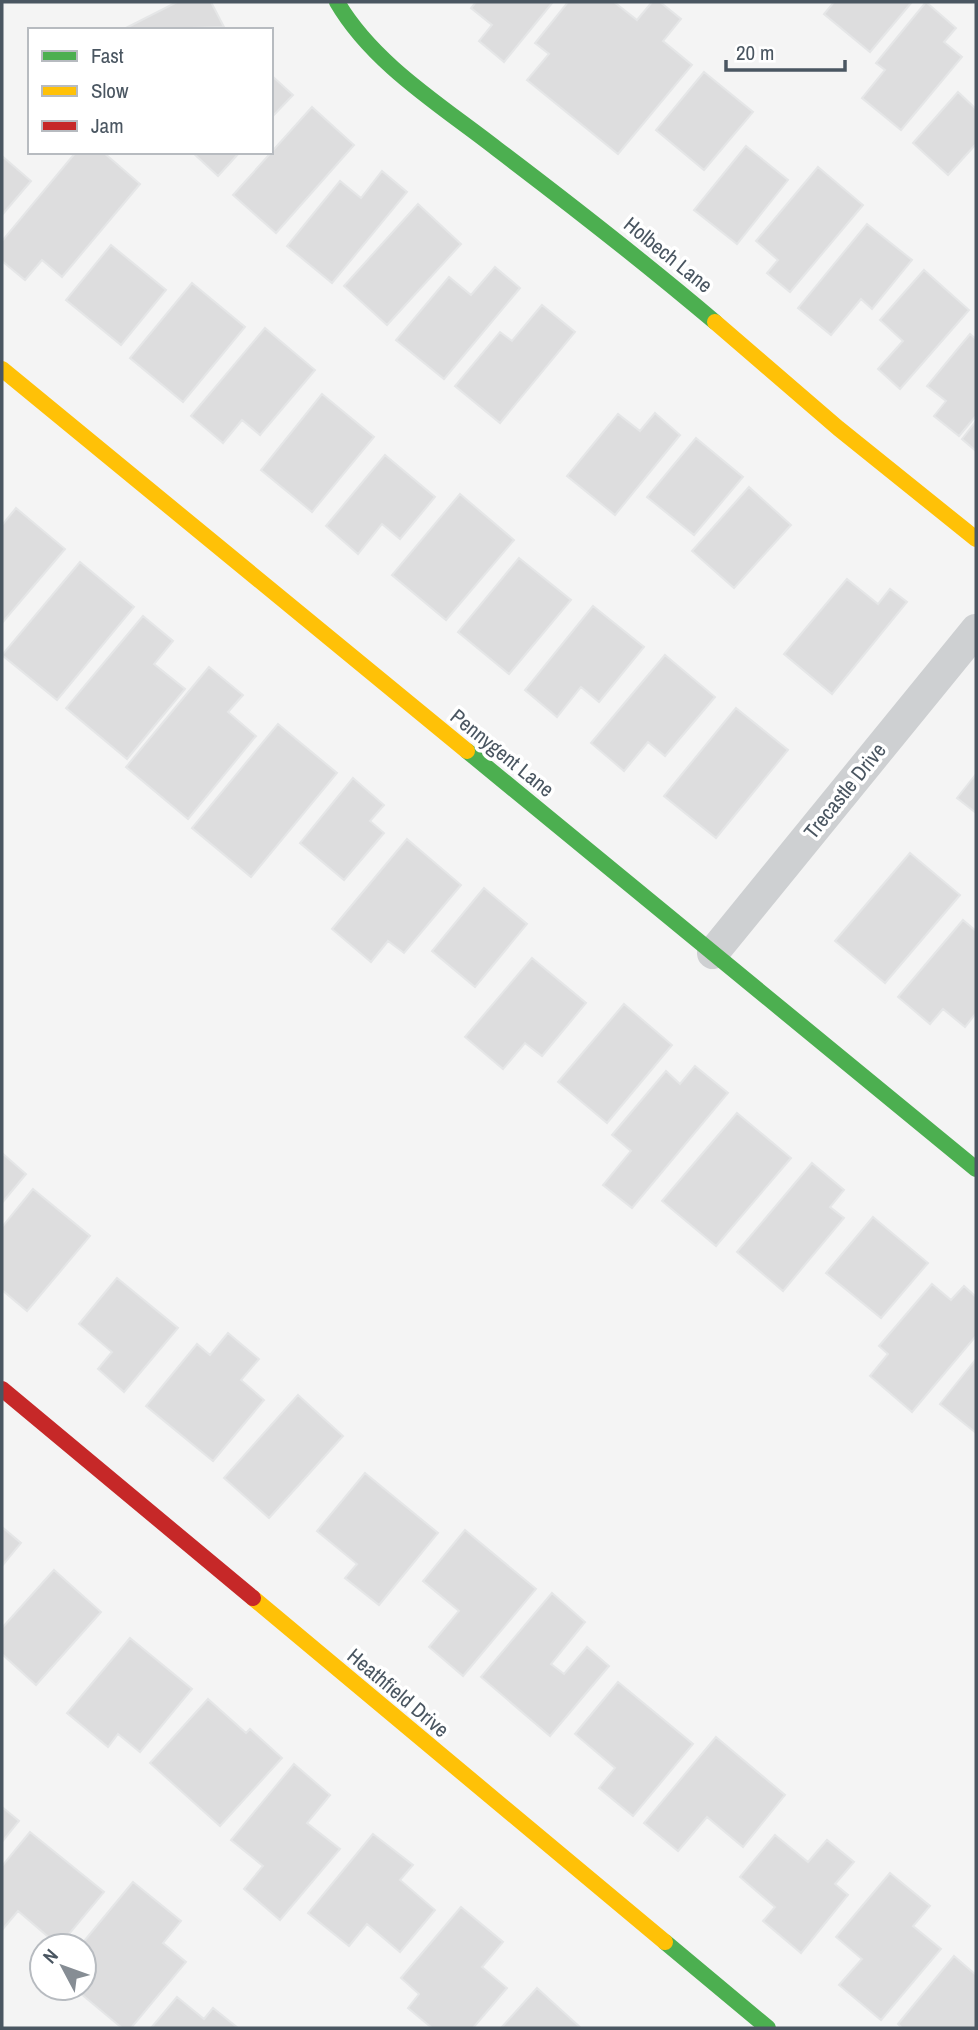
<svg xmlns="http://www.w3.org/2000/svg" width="978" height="2030" viewBox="0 0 978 2030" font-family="'Archivo Narrow',sans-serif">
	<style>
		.building { fill: #ddddde; stroke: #e5e6e7; stroke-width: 2 }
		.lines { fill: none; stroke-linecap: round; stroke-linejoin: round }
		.street { stroke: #ced0d2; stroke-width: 32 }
		.fast { stroke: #4caf50; stroke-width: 16 }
		.slow { stroke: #ffc107; stroke-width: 16 }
		.jam { stroke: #c62828; stroke-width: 16 }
		.labels { text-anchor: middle; stroke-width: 7; stroke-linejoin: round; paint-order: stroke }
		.street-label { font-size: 21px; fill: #4a5661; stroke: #fff }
	</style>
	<rect width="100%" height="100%" fill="#f4f4f4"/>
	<path class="building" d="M 177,2 L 211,2 L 224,27 L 122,30 Z
		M 476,2 L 553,2 L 504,62 L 479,41 L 492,25 L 471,8 Z
		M 568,2 L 614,2 L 637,20 L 652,2 L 660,2 L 681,19 L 663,41 L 692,65 L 618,154 L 527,80 L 549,54 L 535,43 Z
		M 834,2 L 912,2 L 870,52 L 824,14 Z
		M 926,2 L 956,28 L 944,42 L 962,57 L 901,130 L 862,98 L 885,70 L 876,63 Z
		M 704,72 L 753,112 L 704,170 L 656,130 Z
		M 271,75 L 293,95 L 271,118 Z
		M 958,92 L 976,109 L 976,144 L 948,175 L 913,143 Z
		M 312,107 L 354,145 L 276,233 L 233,195 Z
		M 746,146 L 788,180 L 737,244 L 694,210 Z
		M 76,152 L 103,152 L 140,184 L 62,277 L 42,260 L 25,280 L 2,261 L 2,241 Z
		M 192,152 L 240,152 L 218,176 Z
		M 2,156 L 31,181 L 2,215 Z
		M 818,167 L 863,205 L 790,292 L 767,273 L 778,260 L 756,241 Z
		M 382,171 L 407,192 L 332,283 L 287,246 L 340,181 L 361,198 Z
		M 418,204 L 461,244 L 387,325 L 344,286 Z
		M 867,224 L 912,260 L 872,309 L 861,299 L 831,335 L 798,308 Z
		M 111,245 L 166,290 L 121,345 L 66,300 Z
		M 495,267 L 520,288 L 444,379 L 396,340 L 449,277 L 471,295 Z
		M 924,270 L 969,310 L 900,389 L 878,369 L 903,341 L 880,320 Z
		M 192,283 L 245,327 L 183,402 L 130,358 Z
		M 542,305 L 575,332 L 500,423 L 455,386 L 500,332 L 512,341 Z
		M 265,328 L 315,370 L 260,435 L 242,420 L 223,443 L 191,416 Z
		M 970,334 L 976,339 L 976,416 L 959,436 L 934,416 L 946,401 L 927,386 Z
		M 322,394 L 374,437 L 312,512 L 261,470 Z
		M 655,413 L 680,435 L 615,515 L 567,476 L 618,414 L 640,431 Z
		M 976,421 L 976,451 L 962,439 Z
		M 696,438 L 743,477 L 694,535 L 647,497 Z
		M 385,455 L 435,497 L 400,539 L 382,524 L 358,554 L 326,526 Z
		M 749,487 L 791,525 L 734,588 L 692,551 Z
		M 460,494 L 514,540 L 446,620 L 392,575 Z
		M 16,508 L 65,549 L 2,623 L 2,525 Z
		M 519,558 L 571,600 L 509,674 L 458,632 Z
		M 80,562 L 134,607 L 57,700 L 2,655 Z
		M 847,579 L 878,604 L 890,589 L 907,602 L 832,694 L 784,654 Z
		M 593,606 L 644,647 L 599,702 L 581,687 L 557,717 L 525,690 Z
		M 143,616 L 173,641 L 154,664 L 185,689 L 127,759 L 66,708 Z
		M 665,655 L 715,697 L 665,756 L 648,742 L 624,771 L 591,743 Z
		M 209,667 L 243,695 L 228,712 L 256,736 L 188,819 L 126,767 Z
		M 736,708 L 788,750 L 716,838 L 664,796 Z
		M 278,724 L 337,773 L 251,877 L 192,828 Z
		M 976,774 L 976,813 L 957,798 Z
		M 353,778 L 384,805 L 370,821 L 384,833 L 344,880 L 300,843 Z
		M 407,839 L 461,885 L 404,953 L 388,941 L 371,962 L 332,929 Z
		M 910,853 L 960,895 L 885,983 L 835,941 Z
		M 484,888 L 527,924 L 475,987 L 432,951 Z
		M 963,920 L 976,931 L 976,1013 L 965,1027 L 943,1009 L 930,1024 L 898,997 Z
		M 532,958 L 586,1003 L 542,1056 L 525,1043 L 503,1069 L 465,1037 Z
		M 624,1004 L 672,1045 L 607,1123 L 558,1082 Z
		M 695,1066 L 728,1093 L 632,1208 L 603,1185 L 631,1151 L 612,1135 L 666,1071 L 680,1084 Z
		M 737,1113 L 791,1158 L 716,1246 L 662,1201 Z
		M 2,1153 L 26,1174 L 2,1203 Z
		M 812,1163 L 844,1190 L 830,1207 L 844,1218 L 783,1291 L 737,1252 Z
		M 33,1189 L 90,1236 L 27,1311 L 2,1290 L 2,1227 Z
		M 873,1217 L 928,1263 L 881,1318 L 826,1273 Z
		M 117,1278 L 178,1328 L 124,1392 L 98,1369 L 112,1352 L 79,1324 Z
		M 932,1284 L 951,1300 L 964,1286 L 976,1297 L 976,1336 L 912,1412 L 870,1376 L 888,1354 L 879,1346 Z
		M 228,1333 L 259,1359 L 241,1380 L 264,1400 L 213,1461 L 146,1406 L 197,1344 L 210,1355 Z
		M 976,1359 L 976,1433 L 940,1404 Z
		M 298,1395 L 343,1436 L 269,1518 L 224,1478 Z
		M 365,1473 L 438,1533 L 379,1605 L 345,1578 L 357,1564 L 317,1531 Z
		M 2,1527 L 21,1543 L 2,1566 Z
		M 465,1530 L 536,1589 L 463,1676 L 429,1647 L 459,1611 L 423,1581 Z
		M 54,1570 L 101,1612 L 36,1685 L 2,1654 L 2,1628 Z
		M 552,1593 L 585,1622 L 551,1664 L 564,1674 L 587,1647 L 609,1666 L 550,1736 L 481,1677 Z
		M 130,1638 L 192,1689 L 140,1752 L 118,1734 L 108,1747 L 67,1713 Z
		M 618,1682 L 693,1744 L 633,1816 L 599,1788 L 615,1768 L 575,1734 Z
		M 208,1699 L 246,1733 L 250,1729 L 282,1758 L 220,1826 L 150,1763 Z
		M 716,1737 L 785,1795 L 743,1847 L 707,1817 L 678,1851 L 644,1823 Z
		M 294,1764 L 330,1795 L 307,1823 L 340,1849 L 280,1920 L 244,1889 L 263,1866 L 231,1840 Z
		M 2,1807 L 19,1821 L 2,1842 Z
		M 30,1832 L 104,1892 L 59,1946 L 18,1911 L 2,1930 L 2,1866 Z
		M 373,1834 L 413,1865 L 400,1880 L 435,1910 L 400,1952 L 367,1924 L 349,1946 L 308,1913 Z
		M 775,1835 L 808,1862 L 827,1840 L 854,1862 L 835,1884 L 848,1895 L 801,1953 L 763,1921 L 775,1907 L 740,1877 Z
		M 890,1873 L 930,1906 L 913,1926 L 941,1949 L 881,2020 L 839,1985 L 862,1959 L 836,1937 Z
		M 133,1882 L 181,1921 L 163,1943 L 186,1962 L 131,2028 L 122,2028 L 74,1988 L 84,1988 L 84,1946 L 80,1946 Z
		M 461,1907 L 503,1942 L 482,1967 L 507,1988 L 473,2028 L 432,2028 L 408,2008 L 419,1994 L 401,1978 Z
		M 954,1956 L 976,1975 L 976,2028 L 902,2028 L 898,2024 Z
		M 537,1988 L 581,2028 L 501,2028 Z
		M 177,1997 L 204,2019 L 213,2008 L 238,2028 L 151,2028 Z"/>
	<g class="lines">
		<path class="street" d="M 713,953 L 976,630"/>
		<path class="fast" d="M 337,2 C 373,64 442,106 497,149 C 571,205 644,262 715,322
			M 467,751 L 976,1169
			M 665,1942 L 768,2028"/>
		<path class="slow" d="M 715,322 L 838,428 L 976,539
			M 2,369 L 467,751
			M 253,1598 L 665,1942"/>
		<path class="jam" d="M 2,1389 L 253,1598"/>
	</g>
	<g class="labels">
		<g class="street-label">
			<text transform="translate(668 255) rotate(39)" y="7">Holbech Lane</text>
			<text transform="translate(502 753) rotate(39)" y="7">Pennygent Lane</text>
			<text transform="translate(845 791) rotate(-51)" y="7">Trecastle Drive</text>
			<text transform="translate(398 1693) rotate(40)" y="7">Heathfield Drive</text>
		</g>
	</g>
	<rect width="978" height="2030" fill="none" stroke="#4a5661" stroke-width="7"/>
	<rect x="28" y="28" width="245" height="126" fill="#ffffff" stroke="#b7bbc0" stroke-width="2"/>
	<rect x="42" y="51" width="35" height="10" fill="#4caf50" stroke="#b7bbc0" stroke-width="2"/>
	<text x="91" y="63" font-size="21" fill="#4a5661">Fast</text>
	<rect x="42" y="86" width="35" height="10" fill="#ffc107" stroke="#b7bbc0" stroke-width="2"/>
	<text x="91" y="98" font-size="21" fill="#4a5661">Slow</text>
	<rect x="42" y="121" width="35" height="10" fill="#c62828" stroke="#b7bbc0" stroke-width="2"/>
	<text x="91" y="133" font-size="21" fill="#4a5661">Jam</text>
	<g transform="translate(63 1967) rotate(311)"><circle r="33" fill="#ffffff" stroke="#b7bbc0" stroke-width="2"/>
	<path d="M0-5L12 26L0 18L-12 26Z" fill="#868d94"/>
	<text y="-10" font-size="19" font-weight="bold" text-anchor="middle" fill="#4a5661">N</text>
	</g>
	<path d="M726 60v10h119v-10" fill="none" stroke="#4a5661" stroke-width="3.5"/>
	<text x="736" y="60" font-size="21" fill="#4a5661" stroke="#ffffff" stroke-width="5" paint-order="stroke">20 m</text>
</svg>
